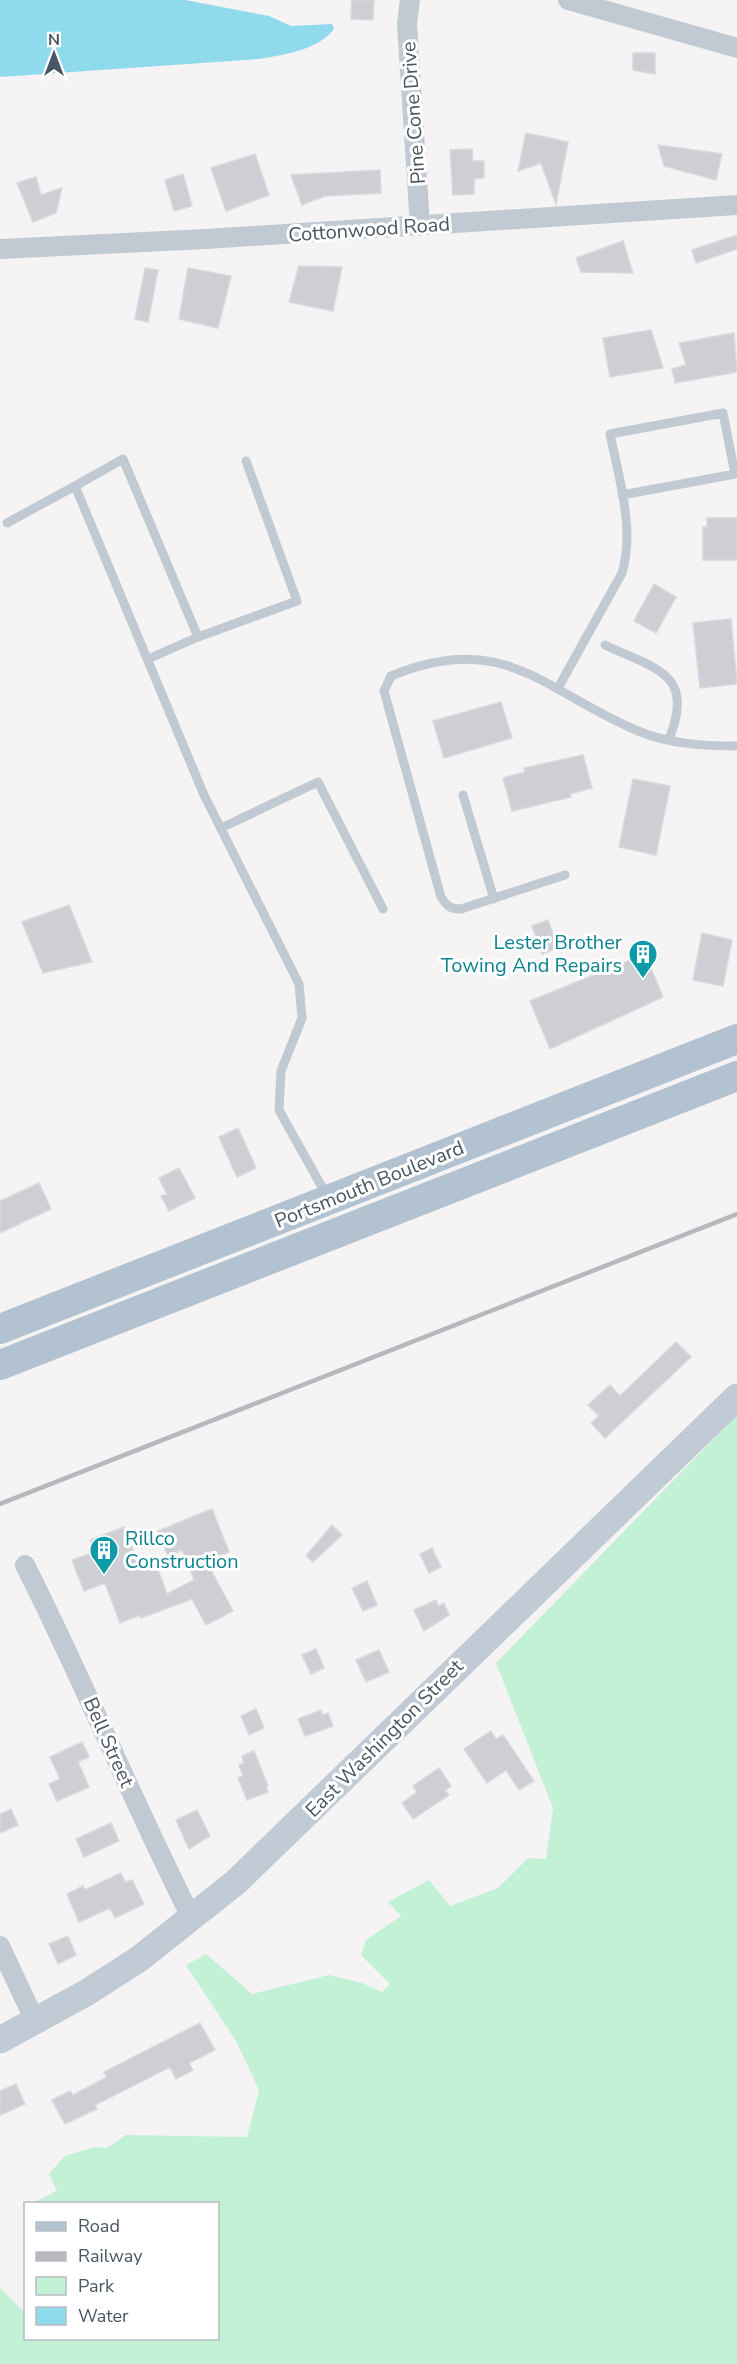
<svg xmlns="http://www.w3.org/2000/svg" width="737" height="2364" viewBox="0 0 737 2364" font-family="'Nunito Sans',sans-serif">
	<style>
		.green { fill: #c3f1d5 }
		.water { fill: #90daee }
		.building { fill: #cdcfd5; stroke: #d7d9de; stroke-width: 1.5 }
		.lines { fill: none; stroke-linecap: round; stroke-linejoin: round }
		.service { stroke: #c1cad2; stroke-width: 9 }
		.minor { stroke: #c1cad2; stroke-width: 20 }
		.secondary { stroke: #c1cbd6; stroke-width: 27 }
		.primary { stroke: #b3c2d1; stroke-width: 30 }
		.rail { stroke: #b5b8bd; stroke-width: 4.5 }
		.labels { text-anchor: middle; stroke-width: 6; stroke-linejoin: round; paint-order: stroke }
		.street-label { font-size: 20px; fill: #4a5661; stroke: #fff }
		.culture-label { font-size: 20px; fill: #0d838f; stroke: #fff; text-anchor: end }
	</style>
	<rect width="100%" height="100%" fill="#f5f3f3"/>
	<path class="green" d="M 737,1415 L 737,2364 L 0,2364 L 0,2288 L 25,2313 L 26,2338 L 218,2338 L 218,2204 L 33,2203 L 57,2191 L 49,2174 L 65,2156 L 95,2147 L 107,2148 L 126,2135 L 247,2137 L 259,2090 L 236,2041 L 186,1965 L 206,1954 L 252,1994 L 329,1975 L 362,1983 L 382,1992 L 390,1984 L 361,1955 L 366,1940 L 401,1916 L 388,1902 L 429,1880 L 450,1906 L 498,1888 L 528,1858 L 546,1859 L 553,1808 L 496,1663 Z"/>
	<path class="water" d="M 0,0 L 185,0 L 269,16 L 291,26 L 332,24 L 334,29 C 318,50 283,55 259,59 L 0,77 Z"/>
	<path class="building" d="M 352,0 L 374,0 L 373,20 L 351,19 Z
		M 633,53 L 655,53 L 655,74 L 633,70 Z
		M 526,133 L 568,142 L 556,204 L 541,163 L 518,171 Z
		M 658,145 L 722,154 L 716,180 L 664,166 Z
		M 472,149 L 473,161 L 484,161 L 484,178 L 474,179 L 474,194 L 453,195 L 450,150 Z
		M 255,154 L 269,195 L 226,211 L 211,168 Z
		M 380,170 L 381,193 L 325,196 L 302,205 L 291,175 Z
		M 183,174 L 192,206 L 174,211 L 165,180 Z
		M 36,177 L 41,195 L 62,188 L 56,213 L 33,222 L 17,183 Z
		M 737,235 L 737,249 L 696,263 L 692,250 Z
		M 623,241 L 633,273 L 581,272 L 576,258 Z
		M 299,266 L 342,267 L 333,311 L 289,302 Z
		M 145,268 L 158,270 L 148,322 L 135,319 Z
		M 188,268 L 231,276 L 218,328 L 179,319 Z
		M 651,330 L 663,368 L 610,377 L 603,338 Z
		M 734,333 L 737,372 L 675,383 L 672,369 L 686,365 L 679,343 Z
		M 707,518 L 737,518 L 737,560 L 703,560 L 703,527 L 707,527 Z
		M 654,584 L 676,597 L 656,633 L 634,621 Z
		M 731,619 L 737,684 L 700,688 L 693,623 Z
		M 501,702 L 512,738 L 444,758 L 433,721 Z
		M 583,755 L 592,788 L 570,794 L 571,797 L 512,811 L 503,778 L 525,772 L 524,768 Z
		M 633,779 L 670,786 L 656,855 L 619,847 Z
		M 69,905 L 92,962 L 43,973 L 22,922 Z
		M 548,920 L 558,948 L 542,954 L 532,926 Z
		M 702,933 L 732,940 L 723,986 L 693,980 Z
		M 645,954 L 663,997 L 550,1049 L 530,1001 Z
		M 238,1128 L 256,1168 L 237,1177 L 219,1137 Z
		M 179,1168 L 195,1198 L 169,1211 L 161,1196 L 167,1194 L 159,1178 Z
		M 39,1183 L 51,1209 L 0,1233 L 0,1201 Z
		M 676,1342 L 691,1357 L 605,1438 L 591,1423 L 599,1416 L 588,1405 L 610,1385 L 620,1396 Z
		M 212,1509 L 229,1552 L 206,1561 L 233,1611 L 206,1625 L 192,1599 L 141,1618 L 140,1615 L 120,1623 L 105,1583 L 84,1591 L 72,1560 L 95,1552 L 90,1540 L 124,1527 L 139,1565 L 154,1559 L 167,1594 L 194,1580 L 182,1550 L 168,1556 L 158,1531 Z
		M 332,1525 L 342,1535 L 313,1562 L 306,1556 Z
		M 432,1548 L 441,1567 L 429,1573 L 420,1554 Z
		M 367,1581 L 377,1605 L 363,1611 L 352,1588 Z
		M 436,1600 L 438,1606 L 444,1603 L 449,1615 L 424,1631 L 414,1610 Z
		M 316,1649 L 324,1668 L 311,1674 L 302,1655 Z
		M 379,1650 L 389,1672 L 366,1682 L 356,1660 Z
		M 256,1709 L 264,1728 L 249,1735 L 241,1716 Z
		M 321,1710 L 322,1715 L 328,1713 L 333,1726 L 305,1736 L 298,1719 Z
		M 491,1731 L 496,1739 L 503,1735 L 534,1781 L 519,1790 L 506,1770 L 487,1783 L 464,1749 Z
		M 82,1742 L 89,1757 L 78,1762 L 89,1787 L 57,1801 L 49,1784 L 60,1779 L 50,1757 Z
		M 254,1751 L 268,1786 L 266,1787 L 268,1792 L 247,1800 L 238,1778 L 243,1776 L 239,1765 L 244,1763 L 242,1756 Z
		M 439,1768 L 451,1786 L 445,1790 L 449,1795 L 413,1819 L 402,1803 L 417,1792 L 413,1786 Z
		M 11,1809 L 18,1825 L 0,1833 L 0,1814 Z
		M 197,1810 L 210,1836 L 189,1849 L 176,1820 Z
		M 111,1823 L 119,1841 L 84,1857 L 76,1839 Z
		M 121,1873 L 125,1882 L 132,1880 L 144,1904 L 115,1918 L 110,1908 L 79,1922 L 67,1894 L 83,1886 L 85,1890 Z
		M 68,1936 L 76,1955 L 58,1964 L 49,1944 Z
		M 200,2023 L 215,2050 L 189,2063 L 193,2070 L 176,2079 L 170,2067 L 95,2105 L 97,2109 L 65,2124 L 52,2100 L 70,2091 L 73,2095 L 107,2077 L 104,2072 Z
		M 16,2084 L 25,2104 L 0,2115 L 0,2091 Z"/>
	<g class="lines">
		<path class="service" d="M 246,461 L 297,601 L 198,637 L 123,459 L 75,486 L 204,795 L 299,984 L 302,1018 L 281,1071 L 279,1110 L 327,1196
			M 7,523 L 75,486
			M 605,645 C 655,669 696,673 669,739
			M 148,659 L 198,637
			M 558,688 L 622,573 C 635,529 619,478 610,434 L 723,413 L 735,474 L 622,495
			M 463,795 L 494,899
			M 221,828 L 318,782 L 383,909
			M 565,875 L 461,909 C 450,909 447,906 441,897 L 384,691 L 391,676 C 505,629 543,691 638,731 C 669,744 704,746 737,746"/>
		<path class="minor" d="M 410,0 L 407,24 L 420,226
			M 568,0 L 737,48
			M 0,249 L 206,239 L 737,205
			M 25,1565 C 84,1682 133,1802 192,1919
			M 0,1946 L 35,2021"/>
		<path class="secondary" d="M 0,2040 L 86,1993 L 139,1959 L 236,1882 L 737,1397"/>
		<path class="primary" d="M 0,1329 L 737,1039
			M 0,1365 L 737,1076"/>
		<path class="rail" d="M 0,1504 L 737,1214"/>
	</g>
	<defs>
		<g id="building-pin" transform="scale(1.5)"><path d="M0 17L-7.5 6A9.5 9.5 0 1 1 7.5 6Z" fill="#0f9aa8" stroke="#fff"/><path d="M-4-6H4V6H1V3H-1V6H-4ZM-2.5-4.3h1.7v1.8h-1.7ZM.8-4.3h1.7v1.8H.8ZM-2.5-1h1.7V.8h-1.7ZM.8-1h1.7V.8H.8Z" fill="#fff"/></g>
	</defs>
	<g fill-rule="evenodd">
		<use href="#building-pin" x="643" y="954"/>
		<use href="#building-pin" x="104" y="1550"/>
	</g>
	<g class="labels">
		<g class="street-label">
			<text transform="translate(413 113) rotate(-94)" y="7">Pine Cone Drive</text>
			<text transform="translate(369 229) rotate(-4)" y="7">Cottonwood Road</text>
			<text transform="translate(369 1184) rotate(-22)" y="7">Portsmouth Boulevard</text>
			<text transform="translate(384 1738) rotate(-45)" y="7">East Washington Street</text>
			<text transform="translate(109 1742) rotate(66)" y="7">Bell Street</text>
		</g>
		<g class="culture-label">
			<text x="622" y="949">Lester Brother<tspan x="622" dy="23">Towing And Repairs</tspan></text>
			<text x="125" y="1545" text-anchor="start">Rillco<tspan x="125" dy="23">Construction</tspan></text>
		</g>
	</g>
	<rect x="24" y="2202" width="195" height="138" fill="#ffffff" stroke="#b7bbc0" stroke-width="1.5"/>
	<rect x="36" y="2222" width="30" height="9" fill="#b3c2d1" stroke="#b7bbc0" stroke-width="1.5"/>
	<text x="78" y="2232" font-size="18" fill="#4a5661">Road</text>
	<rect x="36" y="2252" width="30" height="9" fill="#b5b8bd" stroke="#b7bbc0" stroke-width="1.5"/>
	<text x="78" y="2262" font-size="18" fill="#4a5661">Railway</text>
	<rect x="36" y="2277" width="30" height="18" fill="#c3f1d5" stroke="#b7bbc0" stroke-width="1.5"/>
	<text x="78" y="2292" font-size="18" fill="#4a5661">Park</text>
	<rect x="36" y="2307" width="30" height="18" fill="#90daee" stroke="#b7bbc0" stroke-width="1.5"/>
	<text x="78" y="2322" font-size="18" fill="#4a5661">Water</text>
	<g transform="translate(54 54)" stroke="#ffffff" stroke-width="4.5" paint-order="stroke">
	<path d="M0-4.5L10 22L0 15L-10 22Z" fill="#4a5661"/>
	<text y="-9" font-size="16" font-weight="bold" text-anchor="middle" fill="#4a5661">N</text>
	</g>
</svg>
